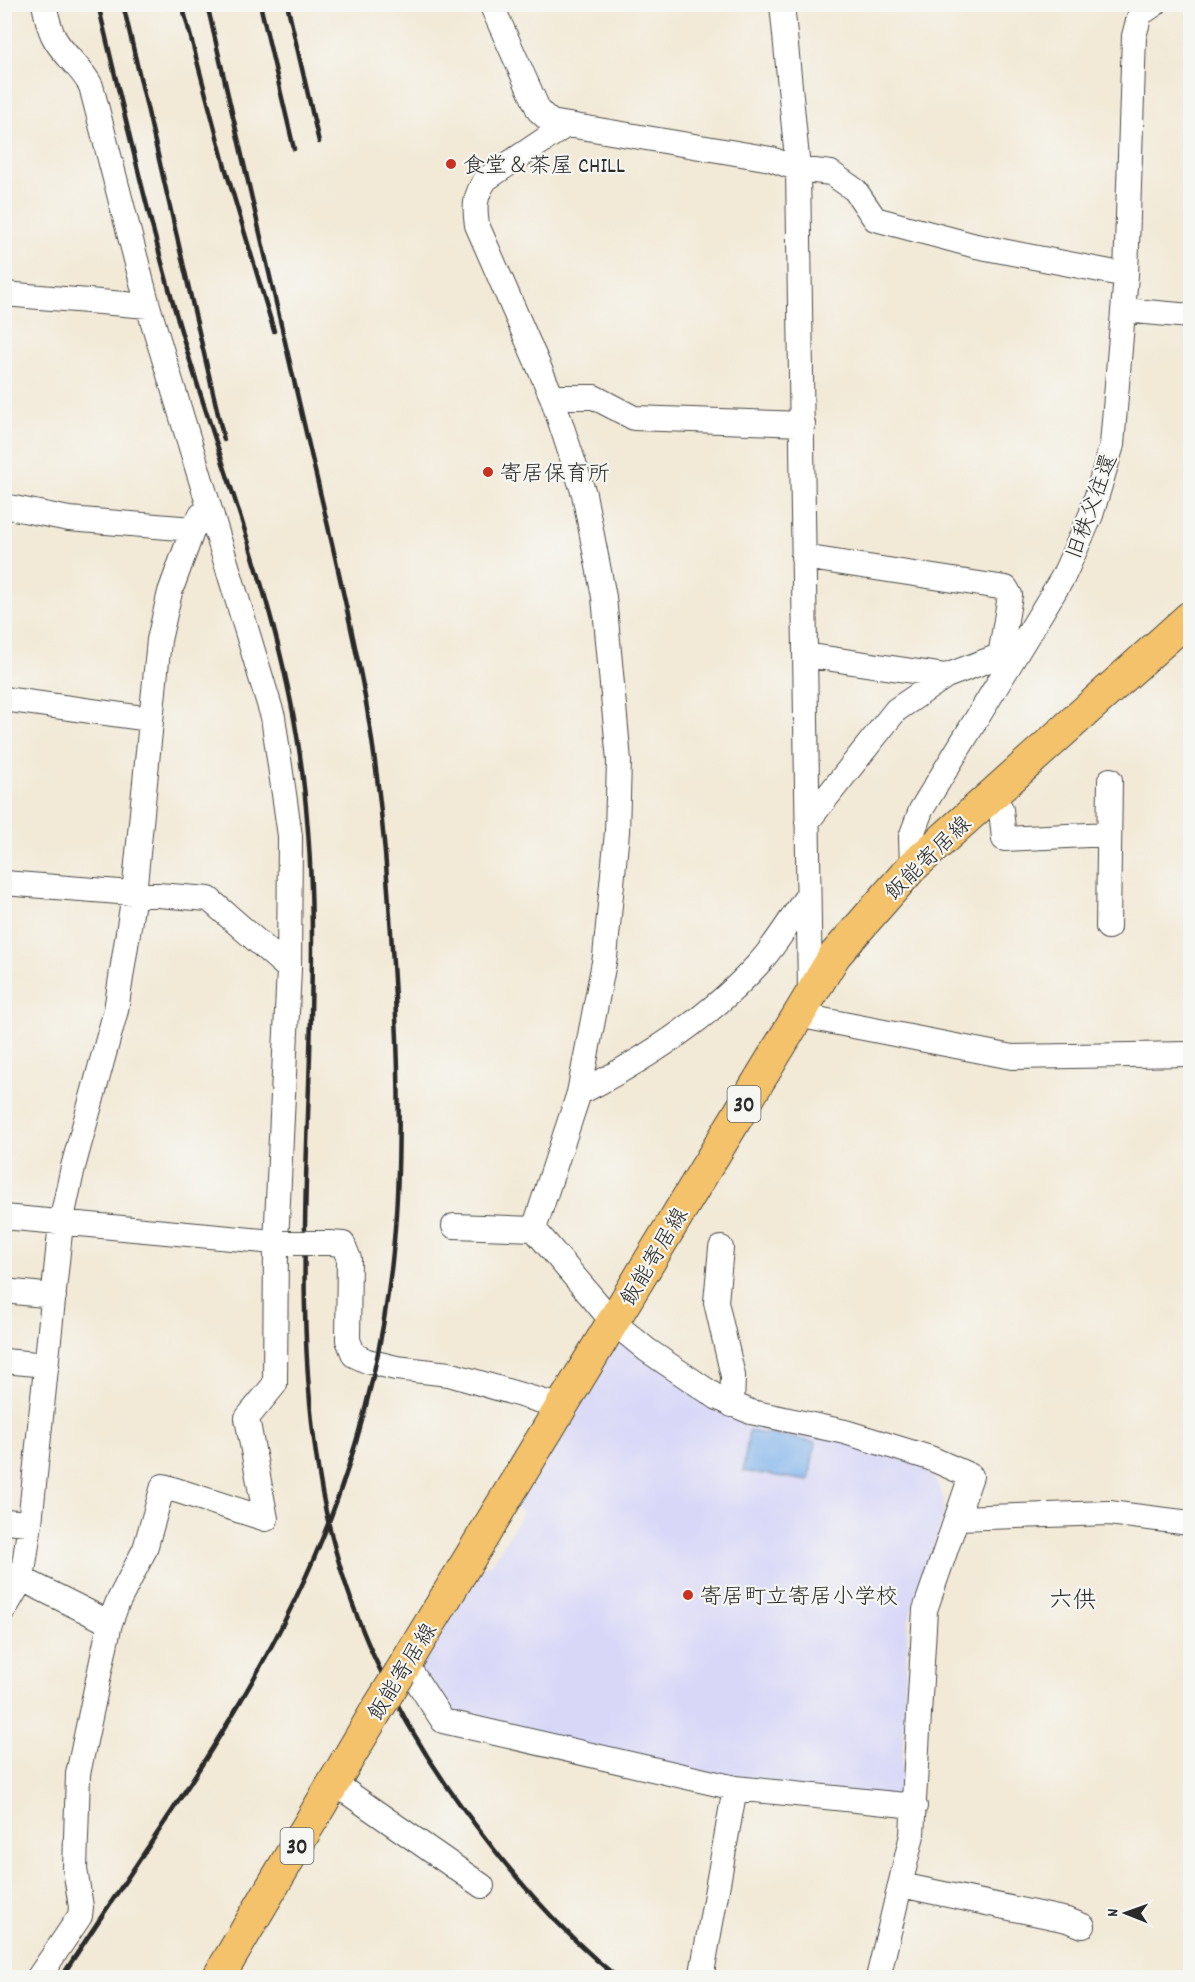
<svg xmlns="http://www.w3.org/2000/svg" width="1195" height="1982" viewBox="0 0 1195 1982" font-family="Dekko,'Klee One',sans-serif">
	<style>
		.built { fill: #d8d7f8 }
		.water { fill: #7db1eb; stroke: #546e8b; stroke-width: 1.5 }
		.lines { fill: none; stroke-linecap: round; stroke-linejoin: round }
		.minor-casing { stroke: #494845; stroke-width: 26 }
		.major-casing { stroke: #494845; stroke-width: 34 }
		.minor { stroke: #fff; stroke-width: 24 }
		.major { stroke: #f3c26a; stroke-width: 32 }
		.rail { stroke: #2b2b2b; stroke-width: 4.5 }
		.minor-bridge-casing { stroke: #494845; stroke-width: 26; stroke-linecap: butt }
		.major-bridge-casing { stroke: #494845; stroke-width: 34; stroke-linecap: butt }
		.minor-bridge { stroke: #fff; stroke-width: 24 }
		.major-bridge { stroke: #f3c26a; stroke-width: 32 }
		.poi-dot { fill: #c8321e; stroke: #f6f6f2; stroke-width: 2 }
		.labels { text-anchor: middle; stroke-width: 4.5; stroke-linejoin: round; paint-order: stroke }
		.shield { fill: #f6f6f2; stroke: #686867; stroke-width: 1.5 }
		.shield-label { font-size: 21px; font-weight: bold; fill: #2b2b2b }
		.poi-label { font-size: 22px; fill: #2b2b2b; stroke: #f6f6f2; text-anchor: start }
		.street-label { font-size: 22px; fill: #2b2b2b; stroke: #f6f6f2 }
		.neighbourhood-label { font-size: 24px; fill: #2b2b2b; stroke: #f6f6f2 }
	</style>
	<rect width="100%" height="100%" fill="#f6f6f2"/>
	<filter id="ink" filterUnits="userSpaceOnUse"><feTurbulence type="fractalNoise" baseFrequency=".0167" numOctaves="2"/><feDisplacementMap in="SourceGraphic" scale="12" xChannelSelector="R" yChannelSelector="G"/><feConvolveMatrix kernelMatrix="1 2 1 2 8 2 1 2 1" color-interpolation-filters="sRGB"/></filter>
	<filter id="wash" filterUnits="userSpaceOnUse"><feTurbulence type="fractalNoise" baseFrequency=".008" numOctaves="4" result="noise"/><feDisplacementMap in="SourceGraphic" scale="24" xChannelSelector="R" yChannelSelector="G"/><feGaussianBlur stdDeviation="1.35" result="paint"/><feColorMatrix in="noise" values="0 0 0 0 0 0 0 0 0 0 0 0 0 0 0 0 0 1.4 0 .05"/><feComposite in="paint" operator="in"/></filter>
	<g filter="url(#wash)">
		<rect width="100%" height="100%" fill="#f2e9d6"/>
		<path class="built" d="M 620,1336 L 643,1356 L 825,1433 L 917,1464 L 930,1473 L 939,1486 L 944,1499 L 944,1515 L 908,1622 L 901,1801 L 735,1782 L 446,1716 L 418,1669 L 474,1568 L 491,1565 L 523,1512 L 514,1506 Z"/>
		<path class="water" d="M 749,1431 L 815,1442 L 809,1481 L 743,1471 Z"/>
	</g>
	<g filter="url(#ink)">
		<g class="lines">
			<g class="minor-casing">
				<path id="minor" d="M 491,4 L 539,111 L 551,122 L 771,159 L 798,169 L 831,173 L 855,190 L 875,219 L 976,246 L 1126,275
					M 782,4 L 798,169 L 810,993
					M 565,126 L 486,179 C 475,195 474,206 477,225 L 552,397 L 584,494 L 604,597 L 619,761 L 617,832 L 605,957 L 579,1093 L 534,1229 L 613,1322 L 647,1350 L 718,1398 L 751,1412 L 845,1432 L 930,1458 L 971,1476 L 925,1610 L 912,1835 L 878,1978
					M 4,294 L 148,306
					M 1124,310 L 1190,316
					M 552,397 L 594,397 L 634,418 L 803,424
					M 4,506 L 69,519 L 193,529 L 201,515
					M 803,557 L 1006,588 L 1010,595 L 1000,657
					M 805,655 L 946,676 L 1015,650
					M 4,699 L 150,719
					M 991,797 L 1001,809 L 1004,839 L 1109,834
					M 807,822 L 896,710 L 946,676
					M 912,867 L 911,837 L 921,810 L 1063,577 L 1091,515 L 1112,445 L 1126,275 L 1134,36 L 1140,14 L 1155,4
					M 4,883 L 209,899 L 289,969
					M 1108,927 L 1110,780
					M 797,1015 L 1012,1057 L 1190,1054
					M 579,1093 C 645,1060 710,1018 760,962 C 778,942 792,917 808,895
					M 4,1217 L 284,1243
					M 454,1226 L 534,1229
					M 330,1243 L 343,1244 L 349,1259 L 348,1340 L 354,1355 L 367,1361 L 396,1368 L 449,1374 L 562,1407
					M 721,1248 L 716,1302 L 733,1376 L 732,1405
					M 4,1291 L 54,1296
					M 4,1361 L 47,1365
					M 957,1518 L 1109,1513 L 1190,1523
					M 4,1521 L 30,1523
					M 22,1579 L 110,1623
					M 4,1610 L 22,1579 L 30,1523 L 61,1223 L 73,1167 L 116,1010 L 134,894 L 159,640 L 170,592 L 193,529
					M 406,1664 L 443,1721 L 735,1788 L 915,1806
					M 334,1783 L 482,1886
					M 901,1885 L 1067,1920 L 1083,1926
					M 38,1978 L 80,1916 L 81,1907 L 75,1869 L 78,1774 L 110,1623 L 117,1604 L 145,1549 L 163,1486 L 266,1519 L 247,1418 L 275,1384 L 276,1243 L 289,969 L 290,836 L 273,717 L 148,306 L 91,86 C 82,68 66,57 56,41 C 49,30 47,17 44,4
					M 704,1978 L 702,1973 L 735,1788"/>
			</g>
			<g class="major-casing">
				<path id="major" d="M 400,1673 L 835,955 L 912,867 L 1190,617
					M 218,1978 L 375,1713"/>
			</g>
			<use href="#minor" class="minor"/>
			<use href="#major" class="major"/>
			<path class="rail" d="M 98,4 C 125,117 151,230 184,341 C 223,472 275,600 297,736 C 338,985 277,1245 322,1492 C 343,1606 394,1715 462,1807 C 508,1870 557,1929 618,1978
				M 123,4 L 224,440
				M 182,4 L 225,167 L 274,331
				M 260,4 L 294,149
				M 287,4 L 319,142
				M 61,1978 C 161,1824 275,1674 337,1500 C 399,1328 405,1177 395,997 C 389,893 382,788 363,686 C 345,594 322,502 301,411 C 269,276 238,140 207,4"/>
			<g class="minor-bridge-casing">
				<path id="minor-bridge" d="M 284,1243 L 330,1243"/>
			</g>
			<g class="major-bridge-casing">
				<path id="major-bridge" d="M 375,1713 L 400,1673"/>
			</g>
			<use href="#minor-bridge" class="minor-bridge"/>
			<use href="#major-bridge" class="major-bridge"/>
		</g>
	</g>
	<g class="poi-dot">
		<circle cx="451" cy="164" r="6"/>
		<circle cx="488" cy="472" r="6"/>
		<circle cx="688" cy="1595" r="6"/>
	</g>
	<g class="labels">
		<g class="shield">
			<rect x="727.5" y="1086" width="33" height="36" rx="4.5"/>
			<rect x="280.5" y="1828" width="33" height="36" rx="4.5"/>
		</g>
		<g class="shield-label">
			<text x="744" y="1111">30</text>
			<text x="297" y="1853">30</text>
		</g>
		<g class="poi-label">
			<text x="463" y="172">食堂＆茶屋 CHILL</text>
			<text x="500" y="480">寄居保育所</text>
			<text x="700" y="1603">寄居町立寄居小学校</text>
		</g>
		<g class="street-label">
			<text transform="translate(1090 506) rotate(-70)" y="8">旧秩父往還</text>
			<text transform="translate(927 857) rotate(-44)" y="8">飯能寄居線</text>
			<text transform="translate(653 1256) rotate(-59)" y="8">飯能寄居線</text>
			<text transform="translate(401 1671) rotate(-58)" y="8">飯能寄居線</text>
		</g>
		<g class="neighbourhood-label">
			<text x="1073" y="1607">六供</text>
		</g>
	</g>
	<rect width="1195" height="1982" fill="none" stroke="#f6f6f2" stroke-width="24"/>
	<g transform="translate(1126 1913) rotate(271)" stroke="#f6f6f2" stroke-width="4.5" paint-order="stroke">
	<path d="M0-4.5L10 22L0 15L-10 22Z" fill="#2b2b2b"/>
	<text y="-9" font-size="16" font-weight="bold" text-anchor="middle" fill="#2b2b2b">N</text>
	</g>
</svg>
